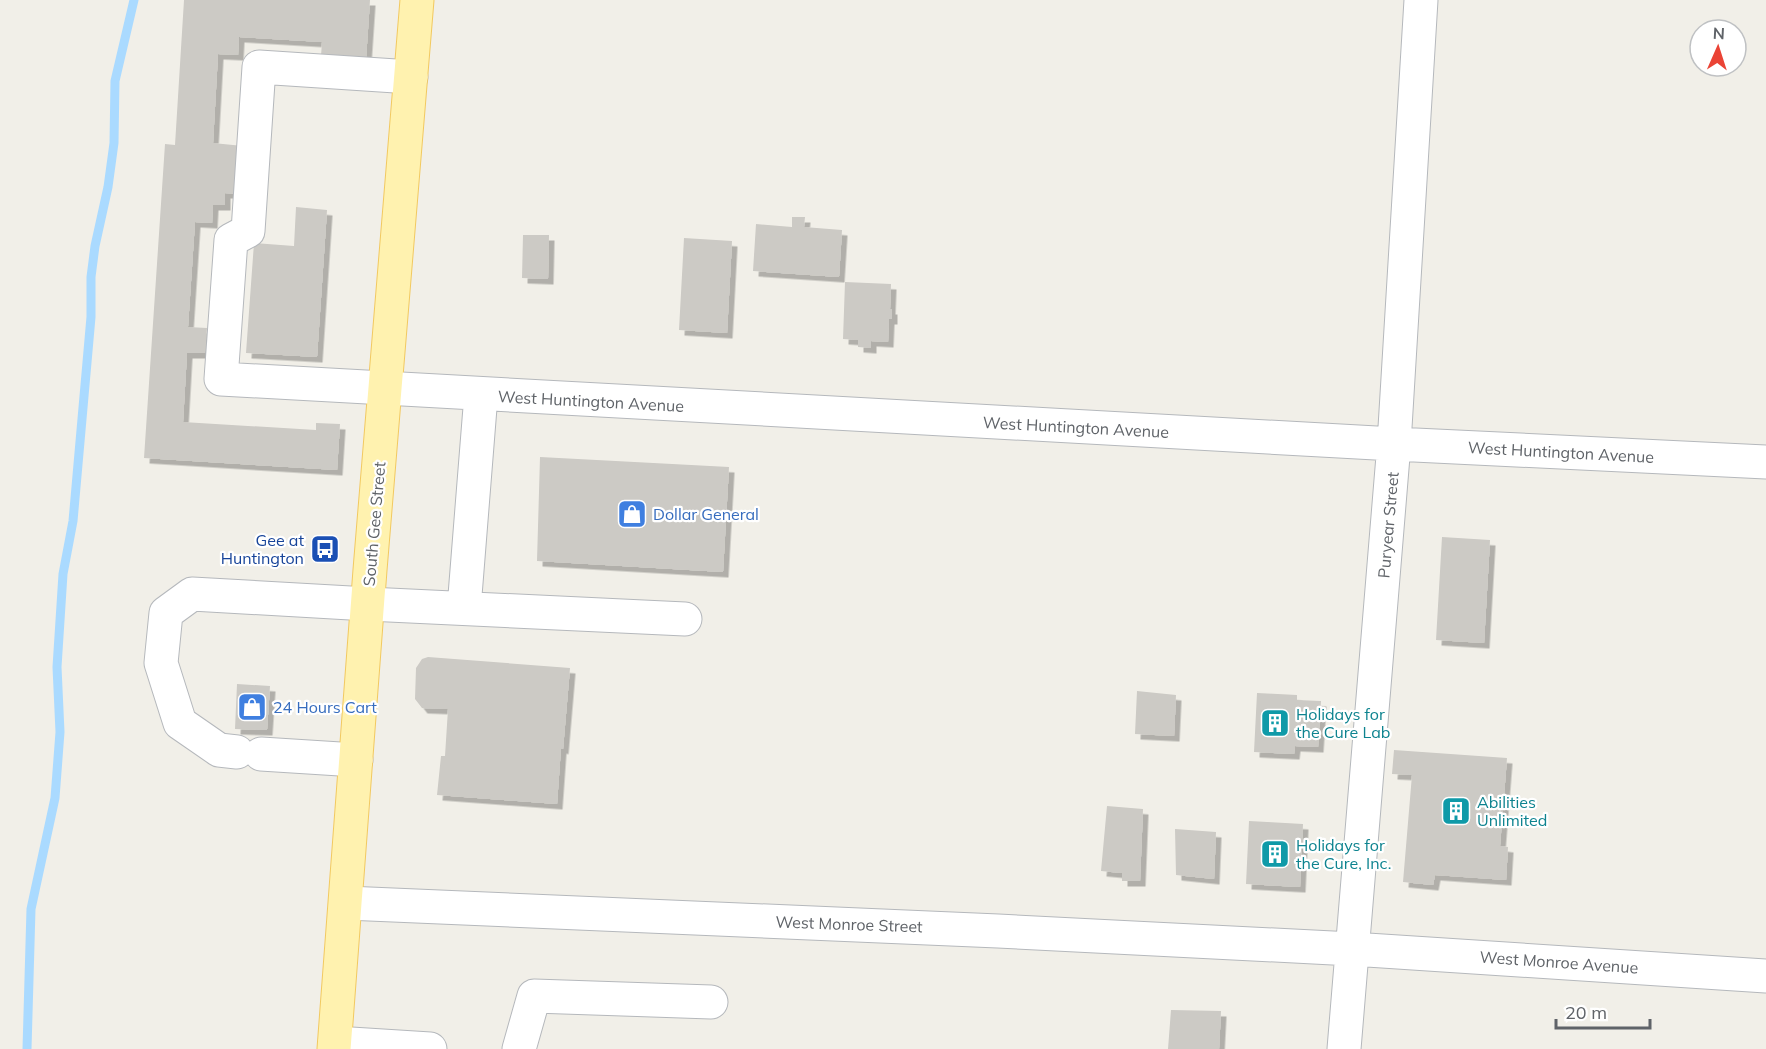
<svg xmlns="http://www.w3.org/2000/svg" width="1766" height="1049" viewBox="0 0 1766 1049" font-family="Mulish,sans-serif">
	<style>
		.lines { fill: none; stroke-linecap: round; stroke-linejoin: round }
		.stream { stroke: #aadaff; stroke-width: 9 }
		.building { fill: #cccac5; filter: url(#shadow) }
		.minor-casing { stroke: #b5b8bc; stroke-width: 35 }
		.major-casing { stroke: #f2c960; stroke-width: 35 }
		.minor { stroke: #fff; stroke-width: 33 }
		.major { stroke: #fff2af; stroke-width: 33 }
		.labels { text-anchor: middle; stroke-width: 4.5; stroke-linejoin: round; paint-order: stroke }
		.street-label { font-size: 16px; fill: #5f6368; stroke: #fff }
		.shop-label { font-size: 16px; fill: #366cbe; stroke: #fff; text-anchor: start }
		.transit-label { font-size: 16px; fill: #164399; stroke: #fff; text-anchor: end }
		.culture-label { font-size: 16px; fill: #0d838f; stroke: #fff; text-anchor: start }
	</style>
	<defs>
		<filter id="shadow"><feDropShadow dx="5.5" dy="5.5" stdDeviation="0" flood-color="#0004"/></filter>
	</defs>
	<rect width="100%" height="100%" fill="#f1efe8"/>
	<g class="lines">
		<path class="stream" d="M 27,1049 L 31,909 L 55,798 L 60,732 L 57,667 L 63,574 L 73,521 L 91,317 L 91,277 L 95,246 L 108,187 L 114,143 L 115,81 L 134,0"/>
	</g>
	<path class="building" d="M 184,0 L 370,0 L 366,59 L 321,56 L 322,42 L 239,37 L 238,55 L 218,54 L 213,143 L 243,146 L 240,194 L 225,193 L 225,205 L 213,205 L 212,223 L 195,222 L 188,327 L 207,328 L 205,353 L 187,353 L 183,422 L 316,430 L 316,423 L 340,424 L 337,470 L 144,458 L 165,144 L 175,145 Z
		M 296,207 L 327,210 L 317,357 L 246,353 L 254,243 L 294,246 Z
		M 792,217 L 805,217 L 804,227 L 842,230 L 839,277 L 753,271 L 756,224 L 792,227 Z
		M 523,235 L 549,235 L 548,279 L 522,278 Z
		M 684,238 L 732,241 L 727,333 L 679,330 Z
		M 845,282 L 891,284 L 890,309 L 892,309 L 892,319 L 889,319 L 888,342 L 871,341 L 871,348 L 858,347 L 858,340 L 843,339 Z
		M 540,457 L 729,467 L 723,572 L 537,561 Z
		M 1442,537 L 1490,540 L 1484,643 L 1436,640 Z
		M 428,657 L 570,668 L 563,749 L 561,748 L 557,804 L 437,795 L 441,756 L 445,756 L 448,709 L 422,708 L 415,699 L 416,668 L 422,659 Z
		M 237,684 L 270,686 L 267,730 L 235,729 Z
		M 1137,691 L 1176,695 L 1174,736 L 1135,734 Z
		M 1257,693 L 1297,695 L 1297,700 L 1321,701 L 1318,747 L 1295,746 L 1294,754 L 1254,752 Z
		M 1394,750 L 1507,758 L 1500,846 L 1508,847 L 1506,880 L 1435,875 L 1433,885 L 1403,882 L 1412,775 L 1392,774 Z
		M 1107,806 L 1143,809 L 1140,881 L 1122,881 L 1122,873 L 1101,871 Z
		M 1249,821 L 1303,824 L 1300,887 L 1246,884 Z
		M 1175,829 L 1216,832 L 1214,879 L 1176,875 Z
		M 1171,1010 L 1221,1011 L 1219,1049 L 1168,1049 Z"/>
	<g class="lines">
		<g class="minor-casing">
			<path id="minor" d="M 411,77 L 259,67 L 248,231 L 231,240 L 221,379 L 1394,444 L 1766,462
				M 464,608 L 481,395
				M 237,752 L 219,750 L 180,723 L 161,663 L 166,613 L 192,594 L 368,604 L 685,619
				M 261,754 L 356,760
				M 346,903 L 998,931 L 1352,949 L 1766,976
				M 335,1043 L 430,1049
				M 519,1049 L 534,996 L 711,1002
				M 1344,1049 L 1394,444 L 1421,0"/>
		</g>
		<g class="major-casing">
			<path id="major" d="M 334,1049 L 370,570 L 417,0"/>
		</g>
		<use href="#minor" class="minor"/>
		<use href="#major" class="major"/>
	</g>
	<defs>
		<g id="shop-square" transform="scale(1.5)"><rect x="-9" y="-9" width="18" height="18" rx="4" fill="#3f7fe0" stroke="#fff"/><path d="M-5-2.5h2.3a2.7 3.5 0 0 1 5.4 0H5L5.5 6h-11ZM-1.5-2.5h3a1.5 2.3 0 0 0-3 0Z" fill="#fff"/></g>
		<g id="bus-square" transform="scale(1.5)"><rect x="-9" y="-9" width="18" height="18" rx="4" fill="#1a4fb4" stroke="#fff"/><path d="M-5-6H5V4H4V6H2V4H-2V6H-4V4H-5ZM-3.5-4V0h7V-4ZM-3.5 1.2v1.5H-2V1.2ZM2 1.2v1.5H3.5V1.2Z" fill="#fff"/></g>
		<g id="building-square" transform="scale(1.5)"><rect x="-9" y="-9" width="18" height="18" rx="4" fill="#0f9aa8" stroke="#fff"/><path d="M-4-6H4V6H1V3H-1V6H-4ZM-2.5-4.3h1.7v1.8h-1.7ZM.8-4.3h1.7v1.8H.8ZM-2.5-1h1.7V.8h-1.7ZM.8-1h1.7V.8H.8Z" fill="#fff"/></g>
	</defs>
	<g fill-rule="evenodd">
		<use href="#shop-square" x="632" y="514"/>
		<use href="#bus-square" x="325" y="549"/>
		<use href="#shop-square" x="252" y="707"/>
		<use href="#building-square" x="1275" y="723"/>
		<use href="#building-square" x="1456" y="811"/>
		<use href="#building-square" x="1275" y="854"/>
	</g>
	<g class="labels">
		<g class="street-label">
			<text transform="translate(591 401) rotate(3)" y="6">West Huntington Avenue</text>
			<text transform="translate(1076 427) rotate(3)" y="6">West Huntington Avenue</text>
			<text transform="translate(1561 452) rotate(3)" y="6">West Huntington Avenue</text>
			<text transform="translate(374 524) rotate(-85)" y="6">South Gee Street</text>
			<text transform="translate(1388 525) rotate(-85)" y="6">Puryear Street</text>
			<text transform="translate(849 924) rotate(2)" y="6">West Monroe Street</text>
			<text transform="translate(1559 962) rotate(4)" y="6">West Monroe Avenue</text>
		</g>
		<g class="shop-label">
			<text x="653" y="520">Dollar General</text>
			<text x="273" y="713">24 Hours Cart</text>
		</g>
		<g class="transit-label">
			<text x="304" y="546">Gee at<tspan x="304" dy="18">Huntington</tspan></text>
		</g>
		<g class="culture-label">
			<text x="1296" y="720">Holidays for<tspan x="1296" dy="18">the Cure Lab</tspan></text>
			<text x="1477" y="808">Abilities<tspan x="1477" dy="18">Unlimited</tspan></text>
			<text x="1296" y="851">Holidays for<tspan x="1296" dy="18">the Cure, Inc.</tspan></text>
		</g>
	</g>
	<g transform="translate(1718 48) rotate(3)"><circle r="28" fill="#ffffff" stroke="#bfc1c3" stroke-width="1.5"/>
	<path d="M0-4.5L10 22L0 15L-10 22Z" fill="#ea4335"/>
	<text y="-9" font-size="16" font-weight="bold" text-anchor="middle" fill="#5f6368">N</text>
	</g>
	<path d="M1556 1019v9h94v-9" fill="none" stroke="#5f6368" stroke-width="3"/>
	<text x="1565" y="1019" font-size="18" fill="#5f6368" stroke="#ffffff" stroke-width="4.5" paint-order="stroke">20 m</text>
</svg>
